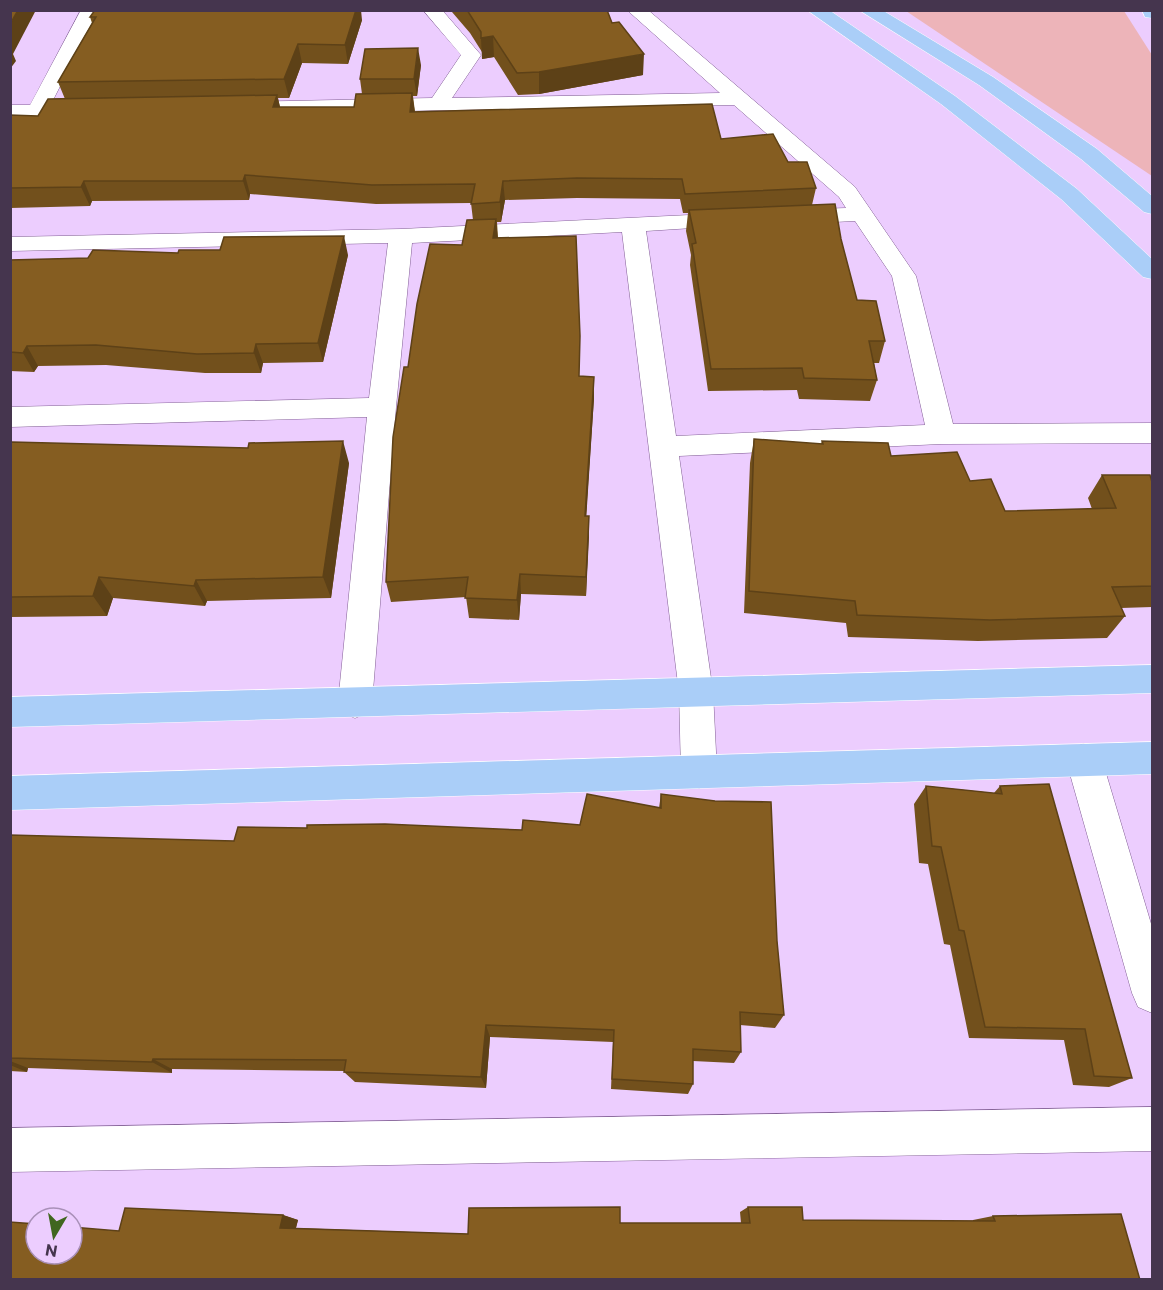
<svg xmlns="http://www.w3.org/2000/svg" width="1163" height="1290" viewBox="0 0 1163 1290" font-family="Commissioner,sans-serif">
	<style>
		.green { fill: #edb4b9 }
		.lines { fill: none; stroke-linecap: round; stroke-linejoin: round }
		.minor-casing { stroke: #825f95; stroke-width: 1 }
		.major-casing { stroke: #fff; stroke-width: 1 }
		.minor { fill: #fff; fill-rule: evenodd }
		.major { fill: #aacef8; fill-rule: evenodd }
		.wall { fill: #72501c }
		.shaded-wall { fill: #5d4117 }
		.building { fill: #855d21; stroke: #5d4117; stroke-width: 1.5 }
	</style>
	<rect width="100%" height="100%" fill="#eccdfe"/>
	<path class="green" d="M 906,11 L 1124,11 L 1152,55 L 1152,176 Z"/>
	<g class="lines">
		<g class="minor-casing">
			<path id="minor" d="M 81,10 L 99,10 L 51,104 L 94,106 L 97,110 L 94,114 L 87,116 L 10,117 L 10,105 L 30,105 Z
				M 423,10 L 442,10 L 481,55 L 452,98 L 720,93 L 627,10 L 648,10 L 855,187 L 916,276 L 953,424 L 1152,423 L 1152,443 L 941,444 L 679,456 L 713,692 L 717,772 L 712,783 L 699,788 L 686,783 L 681,772 L 679,692 L 622,232 L 412,243 L 396,407 L 372,703 L 367,713 L 355,718 L 343,713 L 338,703 L 367,417 L 10,427 L 10,407 L 369,398 L 388,243 L 10,251 L 10,237 L 401,229 L 731,213 L 739,215 L 743,220 L 739,225 L 646,231 L 676,436 L 925,425 L 892,276 L 855,221 L 792,224 L 784,222 L 780,217 L 784,212 L 792,210 L 846,208 L 839,197 L 734,105 L 240,114 L 233,112 L 230,108 L 233,104 L 240,102 L 432,98 L 461,55 Z
				M 1084,744 L 1097,749 L 1102,760 L 1152,927 L 1152,1013 L 1138,1007 L 1132,993 L 1066,760 L 1071,749 Z
				M 1152,1107 L 1152,1151 L 10,1172 L 10,1128 Z"/>
		</g>
		<g class="major-casing">
			<path id="major" d="M 807,10 L 829,10 L 955,96 L 1077,189 L 1152,259 L 1152,279 L 1143,277 L 1061,199 L 941,104 Z
				M 859,10 L 882,10 L 993,77 L 1097,149 L 1152,196 L 1152,214 L 1144,212 L 1081,159 L 979,85 Z
				M 1142,10 L 1152,10 L 1152,18 L 1145,17 Z
				M 1152,665 L 1152,693 L 10,727 L 10,697 Z
				M 1152,742 L 1152,774 L 10,810 L 10,776 Z"/>
		</g>
		<use href="#minor" class="minor"/>
		<use href="#major" class="major"/>
	</g>
	<path class="wall" d="M 452,10 L 607,10 L 612,23 L 643,75 L 539,94 L 518,95 L 494,57 L 482,59 L 482,52 L 470,33 L 452,12 Z
		M 90,17 L 362,20 L 348,64 L 302,63 L 289,98 L 278,98 L 280,107 L 354,107 L 362,94 L 360,79 L 421,65 L 417,96 L 413,96 L 415,112 L 721,139 L 788,162 L 816,188 L 812,205 L 841,239 L 857,300 L 885,341 L 879,363 L 874,363 L 877,380 L 870,401 L 799,399 L 797,390 L 708,391 L 690,265 L 691,255 L 686,231 L 688,213 L 683,213 L 680,199 L 577,198 L 505,200 L 501,222 L 497,222 L 498,238 L 579,376 L 594,398 L 586,516 L 589,516 L 586,596 L 521,594 L 519,620 L 469,618 L 466,597 L 391,602 L 386,582 L 408,367 L 473,220 L 471,203 L 376,204 L 250,194 L 249,200 L 92,201 L 90,206 L 10,208 L 10,115 L 38,116 L 65,99 L 58,82 L 92,23 Z
		M 178,253 L 348,255 L 323,362 L 263,363 L 261,373 L 205,373 L 106,365 L 38,366 L 34,372 L 10,371 L 10,260 L 88,258 Z
		M 754,439 L 821,444 L 822,441 L 891,456 L 970,481 L 1005,511 L 1092,509 L 1088,498 L 1102,475 L 1152,482 L 1152,607 L 1121,608 L 1125,616 L 1107,638 L 978,641 L 848,637 L 846,623 L 744,613 L 750,463 Z
		M 10,444 L 349,463 L 331,598 L 207,601 L 205,606 L 113,598 L 107,616 L 10,617 Z
		M 926,786 L 994,793 L 1000,786 L 1132,1078 L 1109,1087 L 1073,1085 L 1064,1040 L 969,1038 L 950,945 L 944,944 L 928,864 L 919,863 L 914,804 Z
		M 661,794 L 777,941 L 784,1015 L 775,1028 L 740,1025 L 741,1052 L 734,1063 L 693,1061 L 693,1084 L 688,1094 L 611,1089 L 613,1042 L 490,1037 L 486,1088 L 355,1082 L 344,1072 L 344,1071 L 172,1069 L 172,1073 L 28,1068 L 27,1072 L 10,1071 L 10,835 L 234,841 L 307,828 L 522,830 L 580,825 L 659,808 Z
		M 748,1207 L 803,1220 L 973,1221 L 973,1220 L 993,1216 L 1140,1280 L 119,1231 L 283,1215 L 298,1220 L 296,1228 L 468,1234 L 620,1223 L 741,1223 L 740,1212 Z"/>
	<path class="shaded-wall" d="M 18,10 L 36,10 L 13,54 L 16,61 L 10,69 L 10,24 Z
		M 356,10 L 361,10 L 362,20 L 348,64 L 345,45 Z
		M 493,36 L 494,57 L 482,59 L 481,38 Z
		M 298,44 L 302,63 L 289,98 L 284,79 Z
		M 418,48 L 421,65 L 417,96 L 414,79 Z
		M 644,54 L 643,75 L 539,94 L 539,72 Z
		M 412,93 L 415,113 L 410,112 Z
		M 277,95 L 282,115 L 273,107 Z
		M 245,175 L 250,194 L 249,200 L 243,181 Z
		M 84,181 L 92,201 L 90,206 L 81,187 Z
		M 503,181 L 505,200 L 501,222 L 500,202 Z
		M 496,219 L 498,241 L 493,238 Z
		M 344,236 L 348,255 L 323,362 L 318,343 Z
		M 256,344 L 263,363 L 261,373 L 254,353 Z
		M 27,346 L 38,366 L 34,372 L 23,353 Z
		M 594,377 L 594,398 L 585,537 L 585,516 Z
		M 343,441 L 349,463 L 331,598 L 323,577 Z
		M 589,516 L 589,537 L 586,596 L 586,577 Z
		M 520,574 L 521,594 L 519,620 L 517,600 Z
		M 99,577 L 113,598 L 107,616 L 93,596 Z
		M 196,580 L 207,601 L 205,606 L 194,586 Z
		M 486,1025 L 490,1037 L 486,1088 L 481,1077 Z
		M 153,1059 L 172,1069 L 172,1073 L 152,1062 Z
		M 10,1061 L 28,1068 L 27,1072 L 10,1065 Z
		M 283,1215 L 298,1220 L 295,1231 L 280,1228 Z"/>
	<path class="building" d="M 10,10 L 18,10 L 10,24 Z
		M 95,10 L 356,10 L 345,45 L 298,44 L 284,79 L 58,82 L 96,17 L 90,17 Z
		M 467,10 L 607,10 L 612,23 L 619,22 L 644,54 L 539,72 L 517,73 L 493,36 L 481,38 L 481,32 Z
		M 418,48 L 414,79 L 360,79 L 365,49 Z
		M 412,93 L 410,112 L 712,104 L 721,139 L 773,134 L 788,162 L 807,162 L 816,188 L 685,194 L 682,179 L 577,178 L 503,181 L 500,202 L 471,204 L 475,184 L 372,185 L 245,175 L 243,181 L 84,181 L 81,187 L 10,188 L 10,115 L 38,116 L 48,99 L 277,95 L 273,107 L 354,107 L 356,94 Z
		M 835,204 L 841,239 L 857,300 L 876,301 L 885,341 L 869,341 L 877,380 L 804,378 L 802,368 L 711,369 L 692,244 L 696,243 L 689,210 Z
		M 496,219 L 493,238 L 576,236 L 580,336 L 579,376 L 594,377 L 585,516 L 589,516 L 586,577 L 520,574 L 517,600 L 465,598 L 468,577 L 386,582 L 393,437 L 404,367 L 408,367 L 417,304 L 430,244 L 462,245 L 467,220 Z
		M 344,236 L 318,343 L 256,344 L 254,353 L 197,354 L 96,345 L 27,346 L 23,353 L 10,352 L 10,260 L 88,258 L 93,250 L 178,253 L 179,250 L 220,250 L 224,237 Z
		M 754,439 L 823,444 L 822,441 L 888,443 L 891,456 L 957,452 L 970,481 L 991,479 L 1005,511 L 1116,508 L 1102,475 L 1150,475 L 1152,482 L 1152,586 L 1112,587 L 1125,616 L 990,620 L 857,615 L 855,601 L 749,591 Z
		M 343,441 L 323,577 L 196,580 L 194,586 L 99,577 L 93,596 L 10,597 L 10,444 L 12,442 L 248,448 L 249,443 Z
		M 1049,784 L 1132,1078 L 1094,1076 L 1085,1029 L 985,1027 L 964,931 L 959,930 L 941,847 L 932,846 L 926,786 L 1002,794 L 1000,786 Z
		M 587,794 L 661,808 L 661,794 L 715,801 L 771,802 L 777,941 L 784,1015 L 740,1012 L 741,1052 L 693,1049 L 693,1084 L 612,1079 L 614,1030 L 486,1025 L 481,1077 L 344,1072 L 346,1060 L 153,1059 L 152,1062 L 10,1058 L 10,835 L 234,841 L 238,827 L 307,828 L 307,825 L 385,824 L 522,830 L 523,820 L 580,825 Z
		M 620,1207 L 620,1223 L 750,1223 L 748,1207 L 802,1207 L 803,1220 L 995,1221 L 993,1216 L 1121,1214 L 1140,1280 L 10,1280 L 10,1222 L 36,1224 L 36,1254 L 72,1254 L 72,1227 L 119,1231 L 125,1208 L 283,1215 L 280,1228 L 468,1234 L 469,1208 Z"/>
	<rect width="1163" height="1290" fill="none" stroke="#45354e" stroke-width="24"/>
	<g transform="translate(54 1236) rotate(190)"><circle r="28" fill="#eccdfe" stroke="#a990b8" stroke-width="1.5"/>
	<path d="M0-4.5L10 22L0 15L-10 22Z" fill="#40661f"/>
	<text y="-9" font-size="16" font-weight="bold" text-anchor="middle" fill="#45354e">N</text>
	</g>
</svg>
